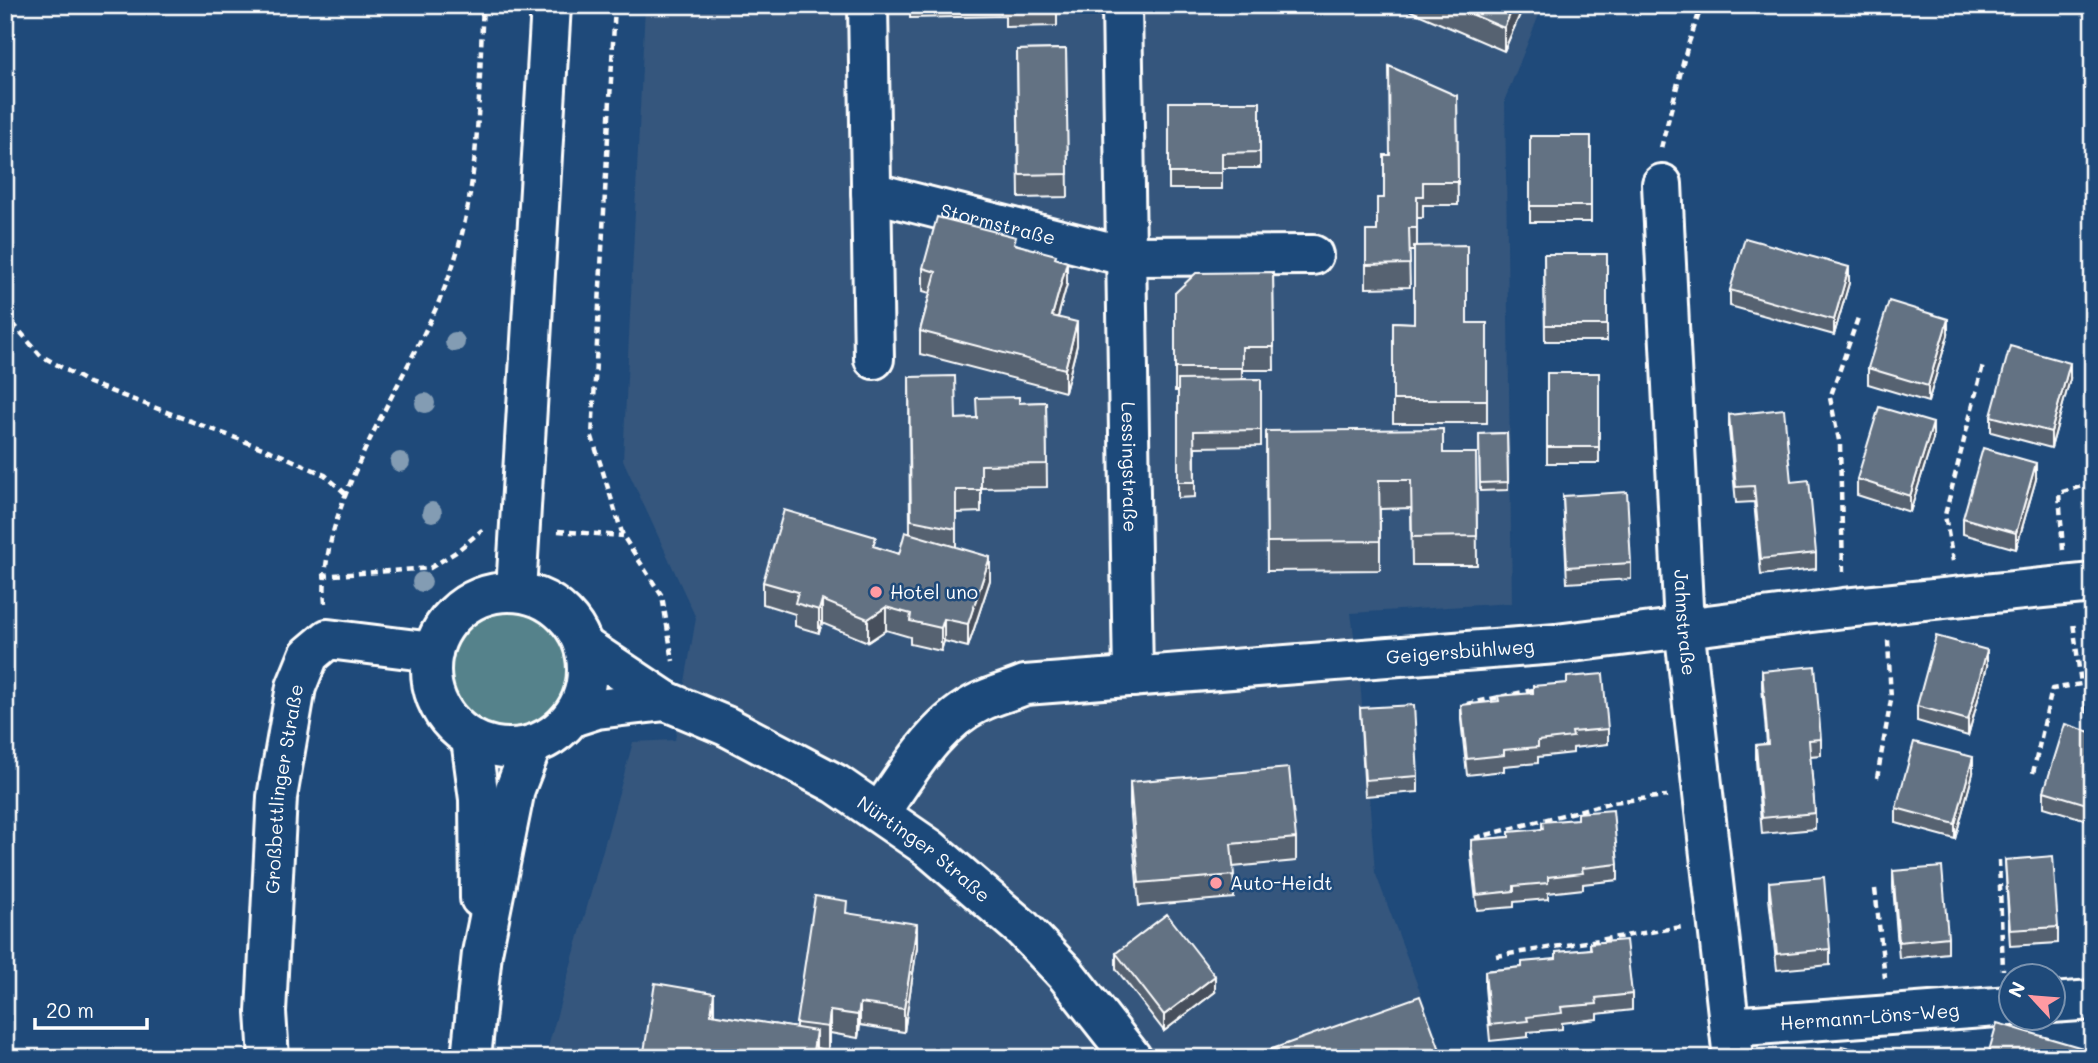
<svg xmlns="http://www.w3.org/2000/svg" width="2098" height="1063" viewBox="0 0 2098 1063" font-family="Mali,sans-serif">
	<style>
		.built { fill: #34567d }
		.green { fill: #54828b; stroke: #aac0c5; stroke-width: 2 }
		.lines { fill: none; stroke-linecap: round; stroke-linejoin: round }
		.minor-casing { stroke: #fff; stroke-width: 44 }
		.path { stroke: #fff; stroke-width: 4.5; stroke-dasharray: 7 5; stroke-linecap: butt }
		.minor { stroke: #1f4a7a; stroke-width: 38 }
		.tree { fill: #839cb3 }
		.wall { fill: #566271; stroke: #fff; stroke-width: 2 }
		.shaded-wall { fill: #46505c; stroke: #fff; stroke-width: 2 }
		.building { fill: #647283; stroke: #fff; stroke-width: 2 }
		.poi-dot { fill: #ff9aa2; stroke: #1f4a7a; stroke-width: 2.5 }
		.labels { text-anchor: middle; stroke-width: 5; stroke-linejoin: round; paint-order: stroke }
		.street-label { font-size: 19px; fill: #fff; stroke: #1f4a7a }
		.poi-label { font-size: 19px; fill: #fff; stroke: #1f4a7a; text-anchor: start }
	</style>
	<rect width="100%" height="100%" fill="#1f4a7a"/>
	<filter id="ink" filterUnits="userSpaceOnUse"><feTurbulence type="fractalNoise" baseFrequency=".0143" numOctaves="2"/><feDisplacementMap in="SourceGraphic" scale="14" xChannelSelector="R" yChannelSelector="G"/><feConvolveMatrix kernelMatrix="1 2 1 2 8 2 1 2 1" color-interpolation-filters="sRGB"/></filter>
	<g filter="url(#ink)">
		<path class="built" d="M 645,5 L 1543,5 L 1505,99 L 1512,603 L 1351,613 L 1360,680 L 1375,872 L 1445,1058 L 545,1058 L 633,742 L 675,740 L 696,618 L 623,460 Z"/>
		<path class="green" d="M449 671a59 59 0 1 1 118 0a59 59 0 1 1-118 0Z"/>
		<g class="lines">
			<g class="minor-casing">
				<g id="minor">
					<path d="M 868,5 L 874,359"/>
					<path id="s1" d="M 1122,5 L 1133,677"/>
					<path id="s2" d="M 1662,184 L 1684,626 L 1733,1058"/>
					<path id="s3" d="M 871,192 L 1125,256 L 1313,255"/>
					<path d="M 516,591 L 551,5"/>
					<circle cx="509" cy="670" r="78"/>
					<path id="s4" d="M 585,647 L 666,701 L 726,726 L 836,784 L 929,848 L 1022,928 L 1065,973 L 1132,1058"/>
					<path d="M 572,717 L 597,709 L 666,701"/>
					<path d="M 471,739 L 479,799 L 480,898"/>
					<path id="s5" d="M 880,812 C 908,773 934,724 980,702 C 994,695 1011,691 1025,685 L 1556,644 L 1844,608 L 2093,583"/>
					<path d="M 2052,1003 L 2093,1000"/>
					<path id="s6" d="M 1730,1027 L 2010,1006"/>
					<path id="s7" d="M 269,1058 L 266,1012 L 277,797 L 296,687 L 309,655 L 328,639 L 433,652"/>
					<path d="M 471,1058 L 482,953 L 515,789 L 532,745"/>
				</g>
			</g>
			<path class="path" d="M 615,5 L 592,437 L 623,536 L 662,596 L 673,661
				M 1661,148 L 1687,48 L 1702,5
				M 5,314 L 40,355 L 89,383 L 281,455 L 325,475 L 346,494
				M 558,531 L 623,536
				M 2063,550 L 2059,493 L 2093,483
				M 1953,561 L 1945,515 L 1983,365
				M 1843,572 L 1840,445 L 1830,398 L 1859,315
				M 322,576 L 430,568 L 456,552 L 482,530
				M 325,603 C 316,503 414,372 448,279 C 481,192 478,96 483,5
				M 1467,704 L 1537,689
				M 2033,773 L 2052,689 L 2081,684 L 2073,622
				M 1877,778 L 1891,700 L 1888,640
				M 1475,838 L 1612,802 L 1667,796
				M 1999,860 L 2003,970
				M 1875,889 L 1885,978
				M 1496,956 L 1682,927"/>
			<use href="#minor" class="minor"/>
		</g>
		<g class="tree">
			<circle cx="455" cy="342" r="10"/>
			<circle cx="425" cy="403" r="10"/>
			<circle cx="400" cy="462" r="10"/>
			<circle cx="432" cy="512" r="10"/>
			<circle cx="422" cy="582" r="10"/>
		</g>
		<path class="wall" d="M 910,5 L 1057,5 L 1057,26 L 1005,27 L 1005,16 L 910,18 Z
			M 1397,5 L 1524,5 L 1504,51 Z
			M 1066,49 L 1068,197 L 1019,198 L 1017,50 Z
			M 1457,96 L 1458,205 L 1423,205 L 1423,218 L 1417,218 L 1417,246 L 1467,323 L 1487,323 L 1487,423 L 1393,423 L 1393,322 L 1414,323 L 1414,251 L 1409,251 L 1410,287 L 1366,288 L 1366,231 L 1377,231 L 1384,198 L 1390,155 Z
			M 1169,102 L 1260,102 L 1260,168 L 1222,168 L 1222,189 L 1169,189 Z
			M 1530,136 L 1591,136 L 1591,222 L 1530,222 Z
			M 1016,244 L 1056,259 L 1067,284 L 1058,317 L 1077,345 L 1065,392 L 920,354 L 920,331 L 930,293 L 923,291 L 923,268 Z
			M 1544,254 L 1607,254 L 1607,341 L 1545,341 Z
			M 1273,272 L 1274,370 L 1242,370 L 1242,379 L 1261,379 L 1261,446 L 1195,447 L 1195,497 L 1178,498 L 1178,391 L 1175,391 L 1175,293 Z
			M 1849,283 L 1834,335 L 1730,306 L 1730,290 Z
			M 1948,335 L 1928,402 L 1868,384 L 1868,368 Z
			M 1547,373 L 1599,373 L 1599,463 L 1547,463 Z
			M 909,377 L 956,419 L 976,418 L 1019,403 L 1046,402 L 1047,487 L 981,488 L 981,512 L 956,513 L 956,547 L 990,580 L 968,647 L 944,641 L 941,651 L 910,644 L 910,637 L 886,630 L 868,642 L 822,623 L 819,633 L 795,626 L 795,614 L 763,604 L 763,582 L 876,547 L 899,554 L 910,534 Z
			M 2070,379 L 2051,448 L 1991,432 L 1991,416 Z
			M 1729,415 L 1791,482 L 1816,553 L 1816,569 L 1761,575 L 1754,502 L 1736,503 L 1729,430 Z
			M 1266,431 L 1443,453 L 1476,453 L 1477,565 L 1412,565 L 1411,508 L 1380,509 L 1380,570 L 1267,571 Z
			M 1507,433 L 1508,490 L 1480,491 L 1479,434 Z
			M 1933,439 L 1910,512 L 1857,495 L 1857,479 Z
			M 2036,479 L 2016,549 L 1963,534 L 1963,518 Z
			M 1563,496 L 1631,563 L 1631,579 L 1567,583 Z
			M 1987,666 L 1968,736 L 1917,721 L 1917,706 Z
			M 2093,670 L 2093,714 L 2085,712 L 2085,696 Z
			M 1762,671 L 1821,739 L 1821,755 L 1810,756 L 1815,813 L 1815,829 L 1762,834 L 1756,761 L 1756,745 L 1767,744 L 1762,687 Z
			M 1461,705 L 1608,729 L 1608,744 L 1573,748 L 1573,753 L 1538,757 L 1538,763 L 1504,766 L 1504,771 L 1467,775 L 1461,720 Z
			M 1360,708 L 1418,776 L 1418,792 L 1365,796 Z
			M 2093,733 L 2093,822 L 2044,807 L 2044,791 Z
			M 1973,773 L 1955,839 L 1896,823 L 1896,808 Z
			M 1130,782 L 1296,838 L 1296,861 L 1233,867 L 1234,898 L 1139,906 L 1130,805 Z
			M 1542,822 L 1618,864 L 1618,880 L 1583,884 L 1583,889 L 1548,893 L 1548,899 L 1514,902 L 1514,907 L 1477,910 L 1471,856 L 1471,840 L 1509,837 L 1542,829 Z
			M 2005,860 L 2058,927 L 2058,943 L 2010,946 Z
			M 1893,871 L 1948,937 L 1948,953 L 1899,958 L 1893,887 Z
			M 1769,882 L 1830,949 L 1830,965 L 1777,970 L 1769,898 Z
			M 847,913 L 917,947 L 904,1032 L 860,1025 L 858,1038 L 830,1033 L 828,1050 L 816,1048 L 816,1058 L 714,1015 L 796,1028 L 796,1023 Z
			M 1590,943 L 1632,994 L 1632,1010 L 1597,1014 L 1597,1019 L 1562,1023 L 1562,1029 L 1528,1032 L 1528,1037 L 1490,1041 L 1485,987 L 1485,971 L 1522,967 L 1556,959 L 1590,949 Z
			M 1116,953 L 1215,992 L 1164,1031 L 1116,969 Z"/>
		<path class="shaded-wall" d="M 1514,5 L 1524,5 L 1504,51 L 1504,28 Z
			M 1067,262 L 1067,284 L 1052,338 L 1052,316 Z
			M 1849,267 L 1849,283 L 1834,335 L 1834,320 Z
			M 1948,319 L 1948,335 L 1928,402 L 1928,386 Z
			M 1077,322 L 1077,345 L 1065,392 L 1065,369 Z
			M 2070,363 L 2070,379 L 2051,448 L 2051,432 Z
			M 1933,423 L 1933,439 L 1910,512 L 1910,496 Z
			M 2036,463 L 2036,479 L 2016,549 L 2016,533 Z
			M 990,557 L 990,580 L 968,647 L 968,624 Z
			M 822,600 L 822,623 L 819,633 L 819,610 Z
			M 886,607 L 886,630 L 868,642 L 868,619 Z
			M 944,619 L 944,641 L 941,651 L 941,628 Z
			M 1987,650 L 1987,666 L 1968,736 L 1968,720 Z
			M 1973,757 L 1973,773 L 1955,839 L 1955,824 Z
			M 917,924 L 917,947 L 904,1032 L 904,1009 Z
			M 1215,976 L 1215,992 L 1164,1031 L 1164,1015 Z
			M 714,993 L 714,1022 L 711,1014 Z
			M 860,1003 L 860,1025 L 858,1038 L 858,1015 Z
			M 830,1011 L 830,1033 L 828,1050 L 828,1027 Z
			M 816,1031 L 816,1058 L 812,1058 Z"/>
		<path class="building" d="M 1450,5 L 1514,5 L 1504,28 Z
			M 1066,49 L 1068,174 L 1019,175 L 1017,50 Z
			M 1389,66 L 1457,96 L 1458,182 L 1423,182 L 1423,196 L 1417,196 L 1417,228 L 1409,228 L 1410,264 L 1366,265 L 1366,231 L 1377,231 L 1377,198 L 1384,198 L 1384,155 L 1390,155 Z
			M 1169,102 L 1260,102 L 1260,152 L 1222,153 L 1222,173 L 1169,173 Z
			M 1530,136 L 1591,136 L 1591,206 L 1530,206 Z
			M 937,217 L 1016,237 L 1014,244 L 1056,255 L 1055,258 L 1067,262 L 1052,316 L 1077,322 L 1065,369 L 920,331 L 936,272 L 923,268 Z
			M 1745,238 L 1849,267 L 1834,320 L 1730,290 Z
			M 1467,245 L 1467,323 L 1487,323 L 1487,400 L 1393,400 L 1393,322 L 1414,323 L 1414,246 Z
			M 1544,254 L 1607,254 L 1607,325 L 1545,325 Z
			M 1273,272 L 1274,347 L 1242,347 L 1242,368 L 1175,368 L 1175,293 L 1196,273 Z
			M 1889,301 L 1948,319 L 1928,386 L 1868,368 Z
			M 2010,346 L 2070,363 L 2051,432 L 1991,416 Z
			M 1547,373 L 1599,373 L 1599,447 L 1547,447 Z
			M 955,376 L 956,419 L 977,418 L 976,398 L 1019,397 L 1019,403 L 1046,402 L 1047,464 L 981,465 L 981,490 L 956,490 L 956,529 L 911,520 L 909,377 Z
			M 1261,379 L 1261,430 L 1194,431 L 1195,482 L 1178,482 L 1178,380 Z
			M 1879,407 L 1933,423 L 1910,496 L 1857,479 Z
			M 1784,409 L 1791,482 L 1809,480 L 1816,553 L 1761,559 L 1754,486 L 1736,487 L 1729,415 Z
			M 1443,429 L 1443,453 L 1476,453 L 1477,536 L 1412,537 L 1411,480 L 1379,480 L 1380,541 L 1267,542 L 1266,431 Z
			M 1507,433 L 1508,482 L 1480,483 L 1479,434 Z
			M 1983,448 L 2036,463 L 2016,533 L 1963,518 Z
			M 1627,492 L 1631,563 L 1567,567 L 1563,496 Z
			M 784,510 L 876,537 L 873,546 L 899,554 L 905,532 L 990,557 L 968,624 L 944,619 L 941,628 L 910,621 L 911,614 L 886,607 L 868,619 L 822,600 L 819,610 L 795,603 L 798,592 L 763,582 Z
			M 1936,636 L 1987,650 L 1968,720 L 1917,706 Z
			M 1815,666 L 1821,739 L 1809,740 L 1815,813 L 1762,818 L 1756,745 L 1768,744 L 1762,671 Z
			M 2093,670 L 2093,699 L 2085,696 Z
			M 1603,674 L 1608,729 L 1572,732 L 1573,737 L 1538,741 L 1538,747 L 1504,750 L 1504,755 L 1467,759 L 1461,705 L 1499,701 L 1498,696 L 1533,693 L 1533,686 L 1567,683 L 1567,677 Z
			M 1414,705 L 1418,776 L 1365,780 L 1360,708 Z
			M 2065,724 L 2093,733 L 2093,806 L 2044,791 Z
			M 1914,742 L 1973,757 L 1955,824 L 1896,808 Z
			M 1289,768 L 1296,838 L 1231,844 L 1234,875 L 1139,883 L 1130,782 Z
			M 1613,810 L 1618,864 L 1582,868 L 1583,873 L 1548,877 L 1548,883 L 1514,886 L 1514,891 L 1477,895 L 1471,840 L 1509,837 L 1509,832 L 1543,829 L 1542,822 L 1577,819 L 1577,813 Z
			M 2053,856 L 2058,927 L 2010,930 L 2005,860 Z
			M 1942,867 L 1948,937 L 1899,942 L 1893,871 Z
			M 1824,877 L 1830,949 L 1777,954 L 1769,882 Z
			M 815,896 L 847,901 L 846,913 L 917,924 L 904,1009 L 860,1003 L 858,1015 L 830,1011 L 828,1027 L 796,1023 Z
			M 1167,914 L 1215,976 L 1164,1015 L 1116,953 Z
			M 1626,940 L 1632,994 L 1596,998 L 1597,1004 L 1561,1007 L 1562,1013 L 1527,1017 L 1528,1021 L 1490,1025 L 1485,971 L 1522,967 L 1522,962 L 1556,959 L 1556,952 L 1591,949 L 1590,943 Z
			M 655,983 L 714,993 L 711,1014 L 816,1031 L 812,1058 L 643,1058 Z
			M 1420,996 L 1443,1058 L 1260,1058 L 1258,1054 Z
			M 1997,1023 L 2093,1051 L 2092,1058 L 1987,1058 Z
			M 1842,1046 L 1886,1058 L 1838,1058 Z"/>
	</g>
	<g class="poi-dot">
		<circle cx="876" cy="592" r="7"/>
		<circle cx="1216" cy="883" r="7"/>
	</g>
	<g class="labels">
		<g class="street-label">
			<text dy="7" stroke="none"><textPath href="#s3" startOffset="131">Stormstraße</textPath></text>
			<text dy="7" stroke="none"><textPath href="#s1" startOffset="462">Lessingstraße</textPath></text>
			<text dy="7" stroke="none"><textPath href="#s2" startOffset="439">Jahnstraße</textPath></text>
			<text dy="7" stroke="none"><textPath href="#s5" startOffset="635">Geigersbühlweg</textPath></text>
			<text dy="7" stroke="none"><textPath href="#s7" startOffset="270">Großbettlinger Straße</textPath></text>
			<text dy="7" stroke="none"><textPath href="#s4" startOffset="396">Nürtinger Straße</textPath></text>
			<text dy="7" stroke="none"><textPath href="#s6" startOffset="140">Hermann-Löns-Weg</textPath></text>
		</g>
		<g class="poi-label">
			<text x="890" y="599">Hotel uno</text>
			<text x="1230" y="890">Auto-Heidt</text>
		</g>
	</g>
	<rect width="2098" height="1063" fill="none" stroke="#1f4a7a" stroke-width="28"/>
	<rect x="14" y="14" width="2070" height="1035" fill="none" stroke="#fff" stroke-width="2.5" filter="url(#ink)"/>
	<g transform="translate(2032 997) rotate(296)"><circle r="33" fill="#1f4a7a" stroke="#7992af" stroke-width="2"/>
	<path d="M0-5L12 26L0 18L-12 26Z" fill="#ff9aa2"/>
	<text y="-10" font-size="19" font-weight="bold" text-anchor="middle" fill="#ffffff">N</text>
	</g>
	<path d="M35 1018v10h112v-10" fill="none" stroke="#ffffff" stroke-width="3.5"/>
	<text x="46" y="1018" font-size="21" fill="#ffffff" stroke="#1f4a7a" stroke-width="5" paint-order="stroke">20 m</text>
</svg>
